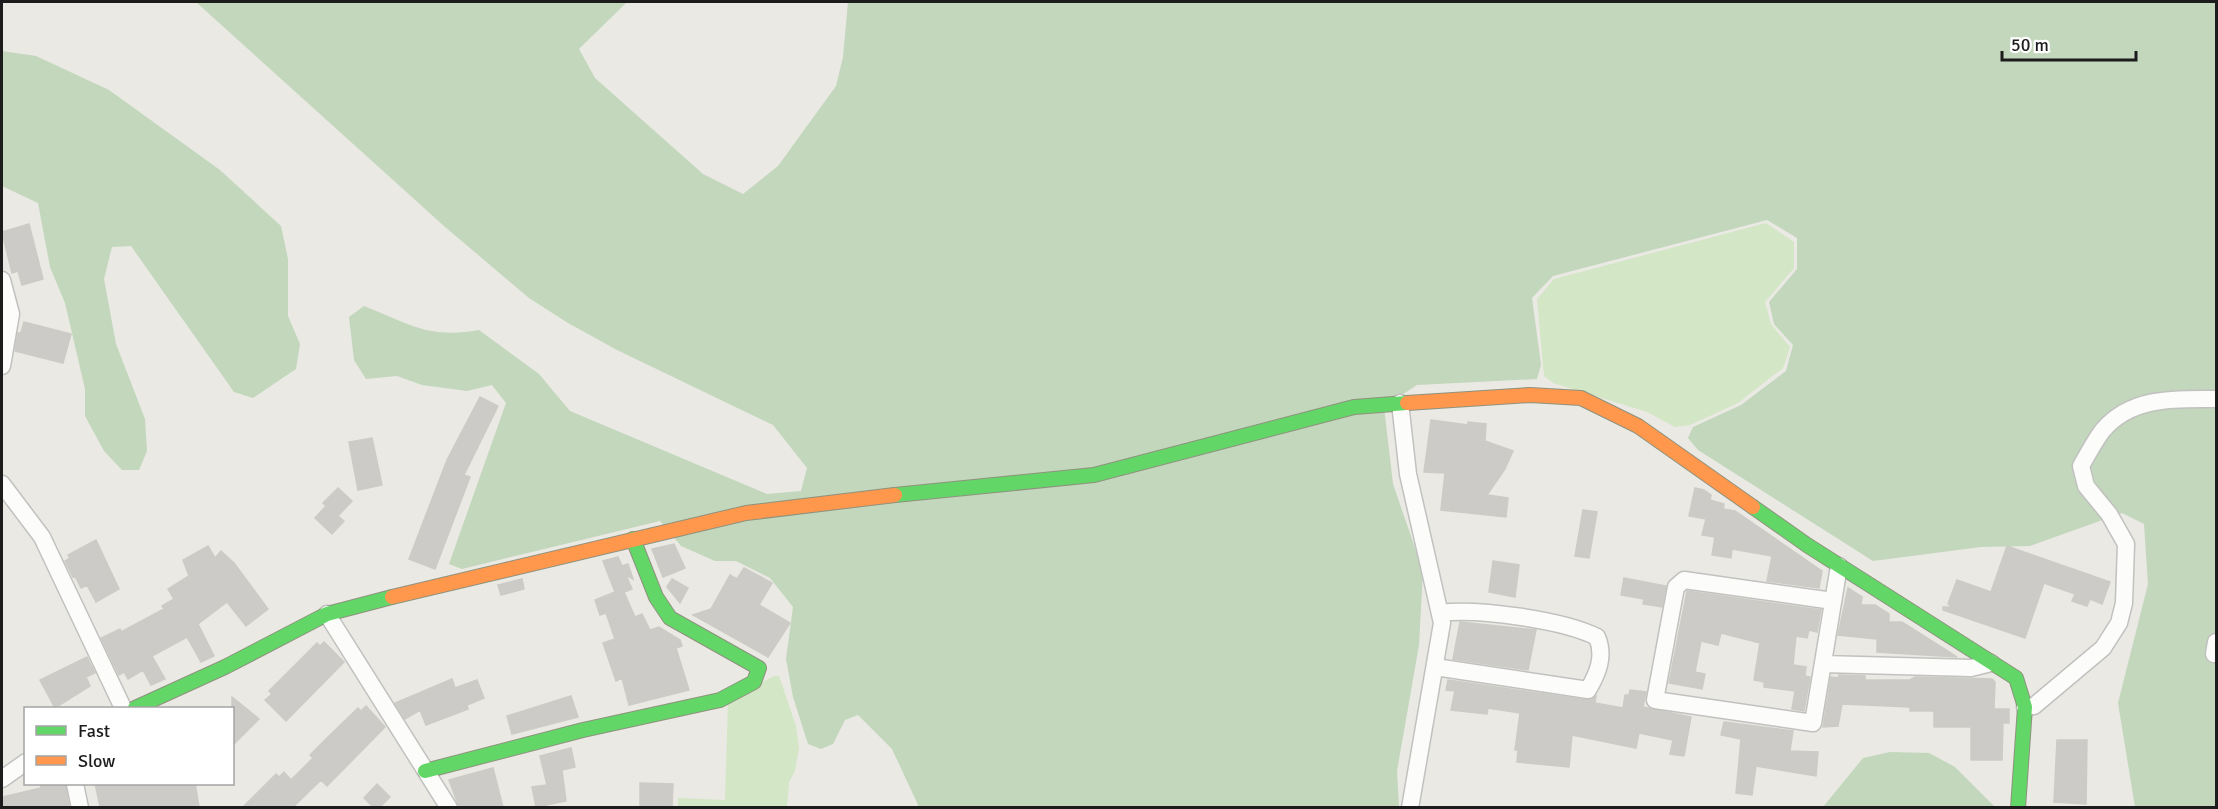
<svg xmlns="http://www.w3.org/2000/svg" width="2218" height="809" viewBox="0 0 2218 809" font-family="Signika,sans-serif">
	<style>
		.grass { fill: #d3e6c5 }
		.forest { fill: #c2d7bc }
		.building { fill: #cdcbc7; stroke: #cdcbc6; stroke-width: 1.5 }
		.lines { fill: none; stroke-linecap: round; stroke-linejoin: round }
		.street-casing { stroke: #c1c1bf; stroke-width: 19 }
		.fast-casing { stroke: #8e927e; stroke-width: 16 }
		.slow-casing { stroke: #8e927e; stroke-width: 16 }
		.street { stroke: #fcfcfb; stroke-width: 16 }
		.fast { stroke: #63d668; stroke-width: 14 }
		.slow { stroke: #ff974d; stroke-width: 14 }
	</style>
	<rect width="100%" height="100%" fill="#eae9e4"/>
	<path class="grass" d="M 1766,223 L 1794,242 L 1794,268 L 1765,302 L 1771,324 L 1790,347 L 1783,368 L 1738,403 L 1690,425 L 1675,427 L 1647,412 L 1553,383 L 1544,376 L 1537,299 L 1554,279 Z
		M 774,676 L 779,676 L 796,726 L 799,748 L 795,771 L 789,782 L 787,807 L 678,808 L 678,798 L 725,800 L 728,702 L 731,698 Z"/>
	<path class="forest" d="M 196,2 L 627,2 L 579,49 L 595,78 L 703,174 L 743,194 L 778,166 L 836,86 L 843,57 L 848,2 L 2216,2 L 2216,807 L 2135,807 L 2118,703 L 2148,584 L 2144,524 L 2122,513 L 2030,546 L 1981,547 L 1873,561 L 1698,450 L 1688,438 L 1693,427 L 1741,405 L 1786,371 L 1793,345 L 1774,324 L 1769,302 L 1797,269 L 1797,238 L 1767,220 L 1553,276 L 1532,298 L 1541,365 L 1537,379 L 1417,385 L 1384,407 L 1393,484 L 1423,571 L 1419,645 L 1397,771 L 1399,807 L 919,807 L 892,749 L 858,715 L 845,720 L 833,744 L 821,749 L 808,744 L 793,697 L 786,659 L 793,607 L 770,578 L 736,561 L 715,561 L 681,546 L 660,521 L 462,569 L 449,564 L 506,403 L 492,385 L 467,391 L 422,385 L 397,376 L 366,379 L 354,360 L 349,317 L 364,306 C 410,324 428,339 479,330 L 539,374 L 570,411 L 767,494 L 801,491 L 807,468 L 773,425 L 617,350 L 568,323 L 529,298 L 444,226 Z
		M 2,51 L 36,56 L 109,90 L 220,170 L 281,226 L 288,259 L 288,316 L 300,344 L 296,369 L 253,398 L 234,392 L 131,246 L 112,247 L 104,279 L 116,344 L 145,419 L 147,451 L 139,470 L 122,470 L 104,451 L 85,416 L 85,389 L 65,303 L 50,267 L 38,203 L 2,186 Z
		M 1890,752 L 1929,753 L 1955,767 L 1995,807 L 1823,807 L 1863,758 Z"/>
	<path class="building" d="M 29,224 L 43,279 L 22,285 L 18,271 L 12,273 L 2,232 Z
		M 24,322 L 71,334 L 63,363 L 15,351 L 18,333 L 21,333 Z
		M 480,397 L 498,406 L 464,475 L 470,477 L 435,569 L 409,559 L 447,460 Z
		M 1431,420 L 1468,425 L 1468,422 L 1486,424 L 1485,441 L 1513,451 L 1505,469 L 1487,495 L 1508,498 L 1506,517 L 1441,510 L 1445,473 L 1424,472 Z
		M 372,438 L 382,485 L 358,490 L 349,442 Z
		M 338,488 L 352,501 L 338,516 L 344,521 L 332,534 L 315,518 L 326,506 L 323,503 Z
		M 1695,488 L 1704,490 L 1711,495 L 1710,500 L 1724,504 L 1723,509 L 1735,511 L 1822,571 L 1819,588 L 1767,581 L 1772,556 L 1732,549 L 1731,558 L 1712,555 L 1715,537 L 1702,535 L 1706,519 L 1689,516 Z
		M 1583,510 L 1597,512 L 1589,558 L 1575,556 Z
		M 96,540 L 119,589 L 96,602 L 87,585 L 81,588 L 75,576 L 73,577 L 65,561 L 70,558 L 68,555 Z
		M 674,544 L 685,568 L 663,577 L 652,549 Z
		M 208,546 L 215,558 L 221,551 L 234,563 L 268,609 L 246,626 L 227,602 L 198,624 L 214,656 L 201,662 L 187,637 L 152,656 L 165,679 L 151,685 L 143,670 L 128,679 L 124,672 L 119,675 L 101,638 L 120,629 L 121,632 L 164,609 L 162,606 L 174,599 L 168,589 L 189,576 L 183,560 Z
		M 2007,546 L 2110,582 L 2102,604 L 2090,599 L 2087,606 L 2072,601 L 2075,594 L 2044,583 L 2025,638 L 1943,610 L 1943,607 L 1953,607 L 1948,604 L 1957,580 L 1991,592 Z
		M 618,557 L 622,566 L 628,564 L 633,579 L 626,575 L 632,589 L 624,592 L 635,617 L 642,614 L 650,630 L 659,627 L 680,640 L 682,646 L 676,648 L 689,690 L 629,705 L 622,678 L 616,681 L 603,643 L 615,639 L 606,613 L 600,615 L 595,600 L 615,592 L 603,561 Z
		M 1493,561 L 1519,565 L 1515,597 L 1489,592 Z
		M 744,568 L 772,583 L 759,605 L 790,623 L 768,657 L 693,615 L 711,609 L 730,575 L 737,579 Z
		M 1624,578 L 1666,586 L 1662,607 L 1643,604 L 1644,599 L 1621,595 Z
		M 522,579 L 524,589 L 501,595 L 498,585 Z
		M 672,579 L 688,588 L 680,603 L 667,587 Z
		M 1848,588 L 1862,597 L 1861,605 L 1875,605 L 1889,614 L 1889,622 L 1902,622 L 1957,657 L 1877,652 L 1877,639 L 1838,635 Z
		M 1687,591 L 1821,610 L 1817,632 L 1809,630 L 1807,638 L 1796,636 L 1793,665 L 1806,667 L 1805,676 L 1810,677 L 1804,711 L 1792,709 L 1795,691 L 1764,687 L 1764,682 L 1754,680 L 1760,643 L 1721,633 L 1718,645 L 1701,641 L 1695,672 L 1705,674 L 1702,689 L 1669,683 Z
		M 1460,622 L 1536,630 L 1528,670 L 1453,659 Z
		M 324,642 L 344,662 L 286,721 L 265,700 L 272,694 L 269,691 L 317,643 L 320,646 Z
		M 87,657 L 95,673 L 86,677 L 90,686 L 55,708 L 40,680 Z
		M 1839,675 L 1865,676 L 1865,680 L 1910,680 L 1915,677 L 1992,679 L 1995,682 L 1994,709 L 2009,709 L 2009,723 L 2003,723 L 2002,760 L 1971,760 L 1971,727 L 1934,727 L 1934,711 L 1910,711 L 1910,707 L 1842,704 L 1838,726 L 1823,727 L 1831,677 L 1838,678 Z
		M 452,679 L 455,688 L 477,680 L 484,698 L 467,705 L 468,709 L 426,725 L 420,710 L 405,719 L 395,703 Z
		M 1448,680 L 1586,700 L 1596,696 L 1595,703 L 1623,708 L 1625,695 L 1629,695 L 1630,690 L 1646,692 L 1643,707 L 1691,717 L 1684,756 L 1670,754 L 1673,740 L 1639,733 L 1636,748 L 1572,735 L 1569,767 L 1517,762 L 1518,750 L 1515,750 L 1520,713 L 1488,708 L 1487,714 L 1451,710 L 1455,691 L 1446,690 Z
		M 571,696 L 578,717 L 512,734 L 507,716 Z
		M 232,697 L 259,719 L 232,746 Z
		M 366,706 L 385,727 L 327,786 L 321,780 L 293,807 L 243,807 L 276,774 L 279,777 L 284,772 L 291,780 L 313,758 L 310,755 L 328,737 L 358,708 L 361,711 Z
		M 1724,722 L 1793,731 L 1790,751 L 1818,752 L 1816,776 L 1756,766 L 1752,795 L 1736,793 L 1741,739 L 1721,735 Z
		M 2057,740 L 2087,740 L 2086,804 L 2054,802 Z
		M 571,748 L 575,767 L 562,770 L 566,801 L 536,807 L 532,787 L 547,785 L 540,756 Z
		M 493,768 L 503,807 L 459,807 L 449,780 Z
		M 40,783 L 65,783 L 69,807 L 2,807 L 2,797 L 41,788 Z
		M 95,783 L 195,783 L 199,807 L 100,807 Z
		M 640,783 L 673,784 L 672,807 L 640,807 Z
		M 377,784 L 390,797 L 380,807 L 373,807 L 364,798 Z"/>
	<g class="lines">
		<g class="street-casing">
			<path id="street" d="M 2,280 L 11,314 L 2,366
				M 1400,403 L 1408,474 L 1442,623 L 1410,808
				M 2,484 L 42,537 L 123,708
				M 1833,601 L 1684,580 L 1676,587 L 1655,700 L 1813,723 L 1839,566
				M 327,614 L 449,808
				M 2214,654 L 2216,642
				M 1823,664 L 1971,668 L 1991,663
				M 1435,667 L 1588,690 C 1598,673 1605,656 1597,637 C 1563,620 1478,608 1440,613
				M 2025,707 L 2034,706 L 2103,648 L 2119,623 L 2124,603 L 2126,544 L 2109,514 L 2086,486 L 2081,466 C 2088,454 2095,440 2103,430 C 2132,396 2176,399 2216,399
				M 2,779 L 26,762
				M 75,784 L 80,808"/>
		</g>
		<g class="fast-casing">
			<path id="fast" d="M 895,495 L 1094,475 L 1354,407 L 1407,403
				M 1753,507 L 1807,545 L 2016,678 L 2025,707 L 2018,808
				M 135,708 L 225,667 L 327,614 L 392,597
				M 425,771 L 583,730 L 720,700 L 754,682 L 759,668 L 670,618 L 656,597 L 633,539"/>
		</g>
		<g class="slow-casing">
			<path id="slow" d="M 1407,403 L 1530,395 L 1581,398 L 1638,426 L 1753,507
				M 392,597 L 746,513 L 895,495"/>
		</g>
		<use href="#street" class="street"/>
		<use href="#fast" class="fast"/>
		<use href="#slow" class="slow"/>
	</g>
	<rect width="2218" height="809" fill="none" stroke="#1c1c1c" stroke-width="6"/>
	<rect x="24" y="707" width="210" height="78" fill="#ffffff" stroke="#a4a4a4" stroke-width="1.5"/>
	<rect x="36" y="726" width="30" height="9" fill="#63d668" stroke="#a4a4a4" stroke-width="1.5"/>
	<text x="78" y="737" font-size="18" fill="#1c1c1c">Fast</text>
	<rect x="36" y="756" width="30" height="9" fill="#ff974d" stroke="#a4a4a4" stroke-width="1.5"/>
	<text x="78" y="767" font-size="18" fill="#1c1c1c">Slow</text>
	<path d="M2002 51v9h134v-9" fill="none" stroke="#1c1c1c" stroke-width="3"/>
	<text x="2011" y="51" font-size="18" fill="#1c1c1c" stroke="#ffffff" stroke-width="4.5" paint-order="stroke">50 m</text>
</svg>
